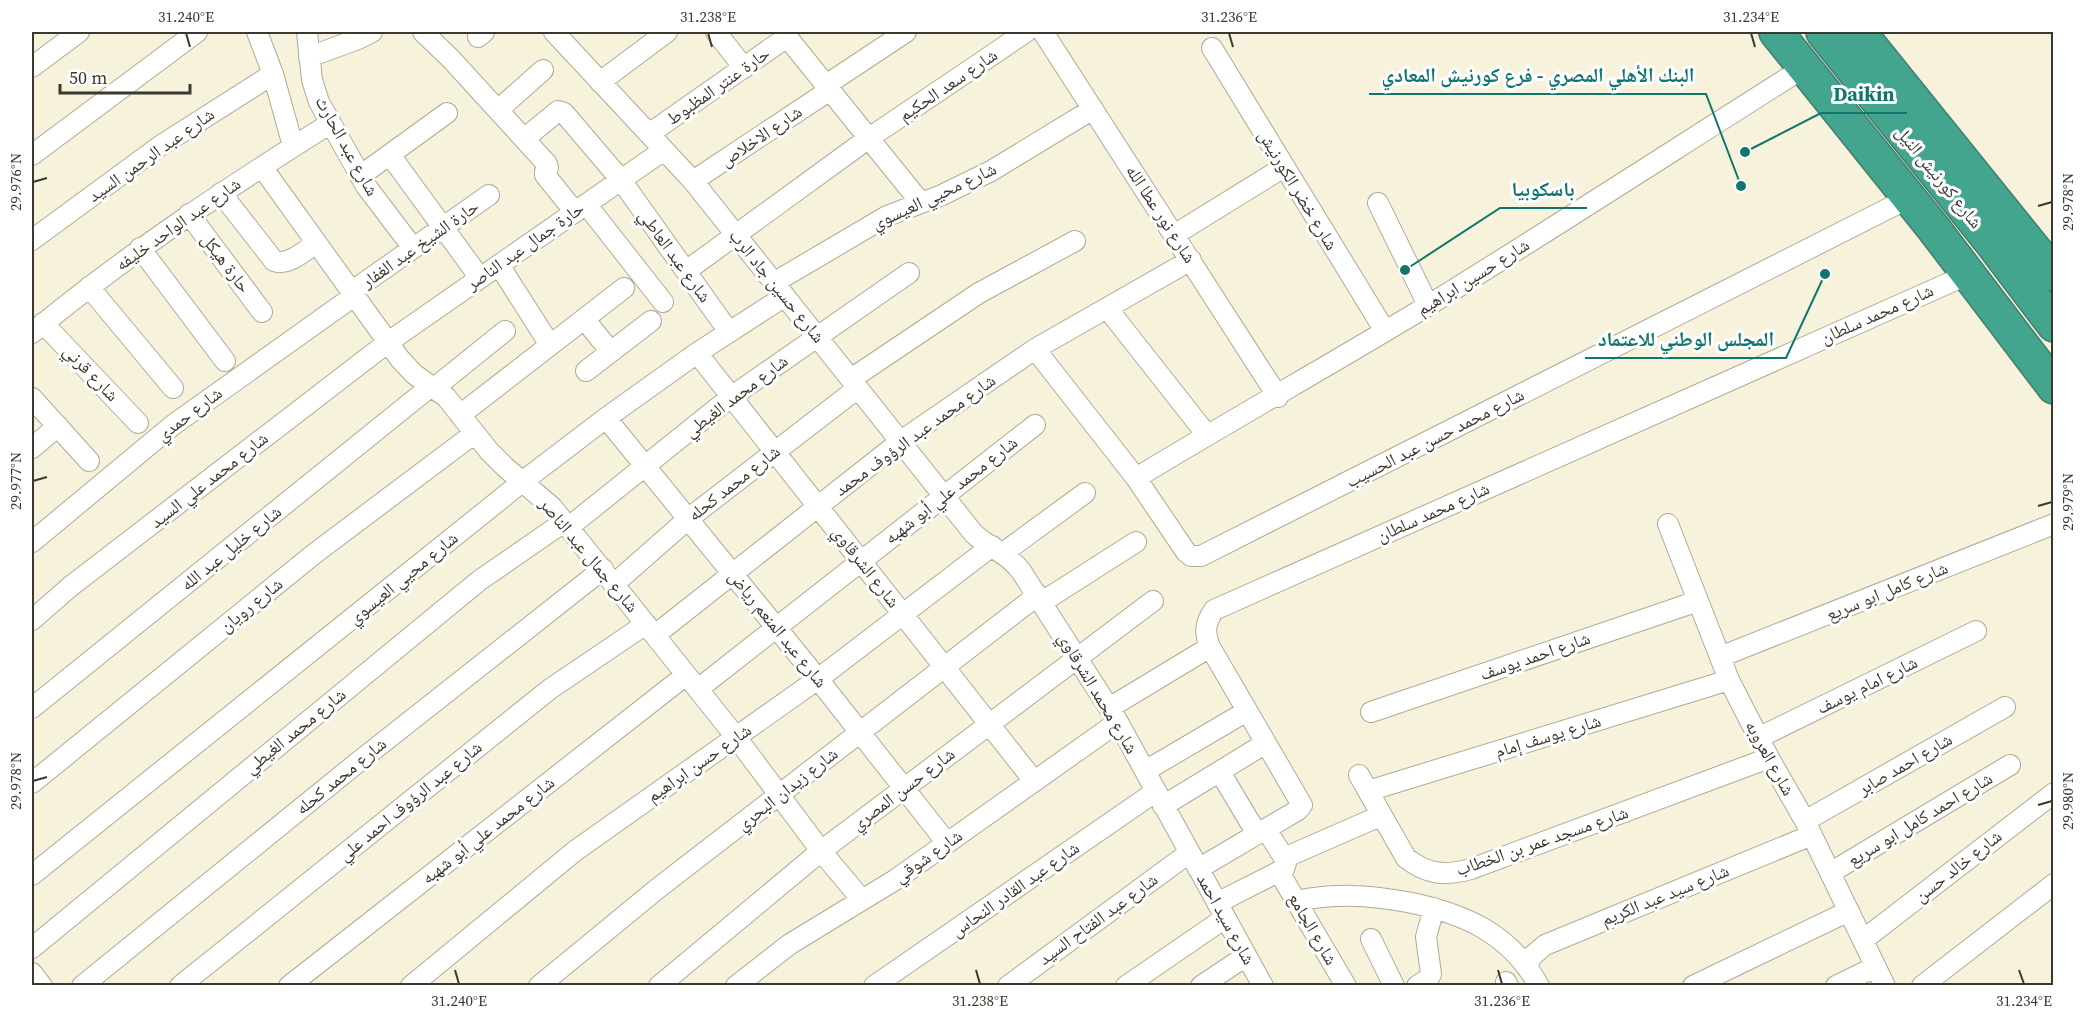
<svg xmlns="http://www.w3.org/2000/svg" width="2085" height="1017" viewBox="0 0 2085 1017" font-family="'Source Serif 4','Noto Naskh Arabic',serif">
	<style>
		.lines { fill: none; stroke-linecap: round; stroke-linejoin: round }
		.street-casing { stroke: #b0aa95; stroke-width: 22 }
		.highway-casing { stroke: #417f6e; stroke-width: 36 }
		.street { stroke: #fff; stroke-width: 20 }
		.highway { stroke: #44a58f; stroke-width: 33 }
		.ticks { fill: none; stroke: #3b3830; stroke-width: 2 }
		.labels { text-anchor: middle; stroke-width: 6; stroke-linejoin: round; paint-order: stroke }
		.street-label { font-size: 18px; fill: #3b3830; stroke: #fff }
		.leader { fill: none; stroke: #0f766e; stroke-width: 2 }
		.callout-dot { fill: #0f766e; stroke: #fff; stroke-width: 2 }
		.callout-label { font-size: 20px; text-anchor: middle; font-weight: bold; fill: #0f766e; stroke: #fff; stroke-width: 6; stroke-linejoin: round; paint-order: stroke }
		.neatline { fill: none; stroke: #3b3830; stroke-width: 2 }
		.ticks-label { font-size: 15px; text-anchor: middle; fill: #3b3830 }
	</style>
	<rect width="100%" height="100%" fill="#f7f2db"/>
	<g class="lines">
		<g class="street-casing">
			<path id="street" d="M 257,32 L 273,74 L 293,146
				M 307,32 L 312,80 L 319,102 L 366,186 L 413,248
				M 423,32 L 451,59 L 547,164 L 548,168 L 545,171 L 545,175 L 575,212
				M 554,32 L 693,181 L 974,534 C 991,549 1006,552 1021,571 L 1118,722 L 1263,986
				M 716,32 L 744,68
				M 783,32 L 921,203
				M 1043,32 L 1278,397
				M 478,37 L 484,32
				M 1212,48 L 1385,331
				M 309,57 L 358,39 L 372,32
				M 32,67 L 79,32
				M 600,82 L 667,32
				M 826,85 L 906,32
				M 498,110 L 543,70
				M 649,134 L 787,37
				M 524,139 L 558,111 L 564,113 L 621,180 L 729,332
				M 32,155 L 197,32
				M 390,155 L 480,278
				M 262,167 L 400,359 L 414,374 L 446,397 L 489,451 L 505,467 L 552,507 L 736,737 L 821,851 L 862,900
				M 360,176 L 447,113
				M 693,181 L 830,90
				M 221,193 L 274,261 C 289,266 304,251 316,243
				M 1378,203 L 1428,305
				M 586,204 L 663,302
				M 189,214 L 262,312
				M 1174,235 L 1284,167
				M 32,240 L 160,146 L 273,74
				M 140,248 L 225,361
				M 499,265 L 550,345
				M 686,271 L 869,138 L 1026,32
				M 775,282 L 887,216 L 942,195 L 991,171 L 1093,109
				M 89,287 L 173,388
				M 351,292 L 489,195
				M 1107,308 L 1207,435
				M 585,320 L 611,352
				M 43,323 L 138,423
				M 32,333 C 126,255 227,188 331,123
				M 1035,349 L 1136,478 L 1186,552 L 1191,556 L 1201,556 L 1909,198
				M 697,353 L 1034,781
				M 586,371 L 651,321
				M 851,379 L 979,293 L 1075,241
				M 433,389 L 505,331
				M 32,398 L 89,461
				M 460,415 L 624,288
				M 606,418 L 818,679 L 947,843
				M 32,448 L 58,426
				M 1136,478 C 1233,419 1332,364 1429,305 C 1555,227 1680,146 1805,67
				M 1668,524 L 1729,680 L 1769,758 L 1805,821 L 1885,986
				M 569,527 L 731,397 L 909,273
				M 32,542 L 173,425 L 354,296
				M 1003,553 L 1085,493
				M 614,584 L 688,519 L 858,388
				M 1042,602 L 1136,542
				M 32,620 L 71,586 L 387,343 L 664,150
				M 655,635 L 901,441 L 1035,349 L 1191,260
				M 1720,657 L 2054,524
				M 698,689 L 1035,425
				M 32,708 L 430,387
				M 1109,708 L 1210,647
				M 1371,712 L 1698,601
				M 1758,738 L 1976,631
				M 1145,771 L 1247,711
				M 1220,772 L 1257,834
				M 1359,775 L 1406,858 C 1428,875 1445,876 1471,869 L 1769,758
				M 32,783 L 314,554 L 475,433
				M 1368,791 L 1729,680
				M 1163,806 L 1266,743
				M 1805,821 L 2005,707
				M 1284,858 L 1380,816
				M 1198,869 L 1298,810 L 1302,805 L 1210,647 C 1204,632 1205,623 1214,610 L 1969,274
				M 1279,872 L 1346,986
				M 1830,873 L 2010,765
				M 32,875 L 522,482 L 606,418 L 697,353 L 785,296
				M 1296,901 C 1337,893 1367,895 1407,902 C 1463,913 1510,933 1539,986
				M 1217,903 L 1284,869 L 1286,863 L 1284,858 L 1266,829
				M 1371,939 L 1394,986
				M 1863,940 L 2054,793
				M 32,948 L 480,580 L 564,522
				M 1528,966 L 1531,957 L 1545,945 L 1812,835
				M 32,973 L 42,986
				M 1506,982 L 1508,986
				M 82,986 L 357,763 L 603,569
				M 180,986 L 550,689 L 646,624
				M 289,986 L 686,675
				M 411,986 L 575,851 L 818,679 L 992,546
				M 539,986 L 657,889 L 1038,595
				M 659,986 L 821,851 L 1153,601
				M 736,986 L 790,944 L 895,880 L 1118,722
				M 874,986 L 1155,792
				M 1008,986 L 1189,853
				M 1126,986 L 1225,918
				M 1201,986 L 1246,956
				M 1417,986 L 1428,979 L 1431,974 L 1426,937 L 1434,908
				M 1693,986 L 1849,911
				M 1836,986 L 1875,967
				M 1922,986 L 2054,884"/>
		</g>
		<g class="highway-casing">
			<path id="highway" d="M 1776,32 L 1934,229 L 2054,387
				M 1823,32 L 1992,243 L 2054,325
				M 1859,32 L 2054,274"/>
		</g>
		<use href="#street" class="street"/>
		<use href="#highway" class="highway"/>
	</g>
	<path class="ticks" d="M 186,33 L 190,47M 708,33 L 712,47M 1229,33 L 1233,47M 1751,33 L 1755,47M 33,182 L 47,178M 2038,206 L 2052,202M 33,481 L 47,477M 2038,506 L 2052,502M 33,781 L 47,777M 2038,805 L 2052,801M 455,970 L 459,984M 976,970 L 980,984M 1498,970 L 1502,984M 2019,970 L 2024,984"/>
	<g class="labels">
		<g class="street-label">
			<text transform="translate(948 85) rotate(-34)" y="6">شارع سعد الحكيم</text>
			<text transform="translate(718 86) rotate(-35)" y="6">حارة عنتر المظبوط</text>
			<text transform="translate(761 136) rotate(-34)" y="6">شارع الاخلاص</text>
			<text transform="translate(347 146) rotate(61)" y="6">شارع عبد الحارث</text>
			<text transform="translate(151 155) rotate(-35)" y="6">شارع عبد الرحمن السيد</text>
			<text transform="translate(1939 177) rotate(51)" y="6">شارع كورنيش النيل</text>
			<text transform="translate(1298 190) rotate(59)" y="6">شارع خضر الكورنيش</text>
			<text transform="translate(934 196) rotate(-25)" y="6">شارع محيي العيسوي</text>
			<text transform="translate(1161 214) rotate(57)" y="6">شارع نور عطا الله</text>
			<text transform="translate(178 224) rotate(-35)" y="6">شارع عبد الواحد خليفه</text>
			<text transform="translate(420 244) rotate(-35)" y="6">حارة الشيخ عبد الغفار</text>
			<text transform="translate(525 246) rotate(-35)" y="6">حارة جمال عبد الناصر</text>
			<text transform="translate(675 256) rotate(54)" y="6">شارع عبد العاطي</text>
			<text transform="translate(226 263) rotate(53)" y="6">حارة هيكل</text>
			<text transform="translate(1473 277) rotate(-32)" y="6">شارع حسين ابراهيم</text>
			<text transform="translate(777 286) rotate(51)" y="6">شارع حسين جاد الرب</text>
			<text transform="translate(1877 314) rotate(-24)" y="6">شارع محمد سلطان</text>
			<text transform="translate(91 373) rotate(46)" y="6">شارع قرني</text>
			<text transform="translate(736 396) rotate(-37)" y="6">شارع محمد الغيطي</text>
			<text transform="translate(189 414) rotate(-37)" y="6">شارع حمدي</text>
			<text transform="translate(915 435) rotate(-36)" y="6">شارع محمد عبد الرؤوف محمد</text>
			<text transform="translate(1435 438) rotate(-27)" y="6">شارع محمد حسن عبد الحسيب</text>
			<text transform="translate(209 480) rotate(-38)" y="6">شارع محمد علي السيد</text>
			<text transform="translate(734 483) rotate(-38)" y="6">شارع محمد كحله</text>
			<text transform="translate(951 490) rotate(-38)" y="6">شارع محمد علي أبو شهبه</text>
			<text transform="translate(1433 512) rotate(-24)" y="6">شارع محمد سلطان</text>
			<text transform="translate(231 548) rotate(-39)" y="6">شارع خليل عبد الله</text>
			<text transform="translate(589 555) rotate(50)" y="6">شارع جمال عبد الناصر</text>
			<text transform="translate(866 567) rotate(52)" y="6">شارع الشرقاوي</text>
			<text transform="translate(403 578) rotate(-39)" y="6">شارع محيي العيسوي</text>
			<text transform="translate(1887 591) rotate(-22)" y="6">شارع كامل ابو سريع</text>
			<text transform="translate(251 605) rotate(-39)" y="6">شارع رويان</text>
			<text transform="translate(778 629) rotate(51)" y="6">شارع عبد المنعم رياض</text>
			<text transform="translate(1535 656) rotate(-19)" y="6">شارع احمد يوسف</text>
			<text transform="translate(1867 685) rotate(-26)" y="6">شارع امام يوسف</text>
			<text transform="translate(1098 693) rotate(59)" y="6">شارع محمد الشرقاوي</text>
			<text transform="translate(295 731) rotate(-39)" y="6">شارع محمد الغيطي</text>
			<text transform="translate(1548 736) rotate(-17)" y="6">شارع يوسف إمام</text>
			<text transform="translate(1770 758) rotate(61)" y="6">شارع العروبه</text>
			<text transform="translate(699 763) rotate(-35)" y="6">شارع حسن ابراهيم</text>
			<text transform="translate(1905 764) rotate(-30)" y="6">شارع احمد صابر</text>
			<text transform="translate(341 776) rotate(-39)" y="6">شارع محمد كحله</text>
			<text transform="translate(787 789) rotate(-38)" y="6">شارع زيدان البحري</text>
			<text transform="translate(903 789) rotate(-37)" y="6">شارع حسن المصري</text>
			<text transform="translate(410 801) rotate(-39)" y="6">شارع عبد الرؤوف احمد علي</text>
			<text transform="translate(1920 819) rotate(-31)" y="6">شارع احمد كامل ابو سريع</text>
			<text transform="translate(488 830) rotate(-38)" y="6">شارع محمد علي أبو شهبه</text>
			<text transform="translate(1542 841) rotate(-19)" y="6">شارع مسجد عمر بن الخطاب</text>
			<text transform="translate(928 856) rotate(-35)" y="6">شارع شوقي</text>
			<text transform="translate(1958 866) rotate(-38)" y="6">شارع خالد حسن</text>
			<text transform="translate(1015 889) rotate(-35)" y="6">شارع عبد القادر النحاس</text>
			<text transform="translate(1665 895) rotate(-22)" y="6">شارع سيد عبد الكريم</text>
			<text transform="translate(1098 919) rotate(-36)" y="6">شارع عبد الفتاح السيد</text>
			<text transform="translate(1226 919) rotate(61)" y="6">شارع سيد احمد</text>
			<text transform="translate(1313 929) rotate(60)" y="6">شارع الجامع</text>
		</g>
	</g>
	<path class="leader" d="M1741 186L1706 94H1369M1745 152L1821 113H1907M1405 270L1500 208H1587M1825 274L1786 358H1585"/>
	<g class="callout-dot">
		<circle cx="1741" cy="186" r="6"/>
		<circle cx="1745" cy="152" r="6"/>
		<circle cx="1405" cy="270" r="6"/>
		<circle cx="1825" cy="274" r="6"/>
	</g>
	<g class="callout-label">
		<text x="1538" y="82">البنك الأهلي المصري - فرع كورنيش المعادي</text>
		<text x="1864" y="101">Daikin</text>
		<text x="1543" y="196">باسكوبيا</text>
		<text x="1686" y="346">المجلس الوطني للاعتماد</text>
	</g>
	<rect width="2085" height="1017" fill="none" stroke="#ffffff" stroke-width="66"/>
	<path d="M60 84v9h130v-9" fill="none" stroke="#3b3830" stroke-width="3"/>
	<text x="69" y="84" font-size="18" fill="#3b3830" stroke="#ffffff" stroke-width="4.5" paint-order="stroke">50 m</text>
	<rect x="33" y="33" width="2019" height="951" class="neatline"/>
	<g class="ticks-label">
		<text x="186" y="22">31.240°E</text>
		<text x="708" y="22">31.238°E</text>
		<text x="1229" y="22">31.236°E</text>
		<text x="1751" y="22">31.234°E</text>
		<text transform="translate(16 182) rotate(-90)" y="5">29.976°N</text>
		<text transform="translate(2068 202) rotate(-90)" y="5">29.978°N</text>
		<text transform="translate(16 481) rotate(-90)" y="5">29.977°N</text>
		<text transform="translate(2068 502) rotate(-90)" y="5">29.979°N</text>
		<text transform="translate(16 781) rotate(-90)" y="5">29.978°N</text>
		<text transform="translate(2068 801) rotate(-90)" y="5">29.980°N</text>
		<text x="459" y="1006">31.240°E</text>
		<text x="980" y="1006">31.238°E</text>
		<text x="1502" y="1006">31.236°E</text>
		<text x="2024" y="1006">31.234°E</text>
	</g>
</svg>
